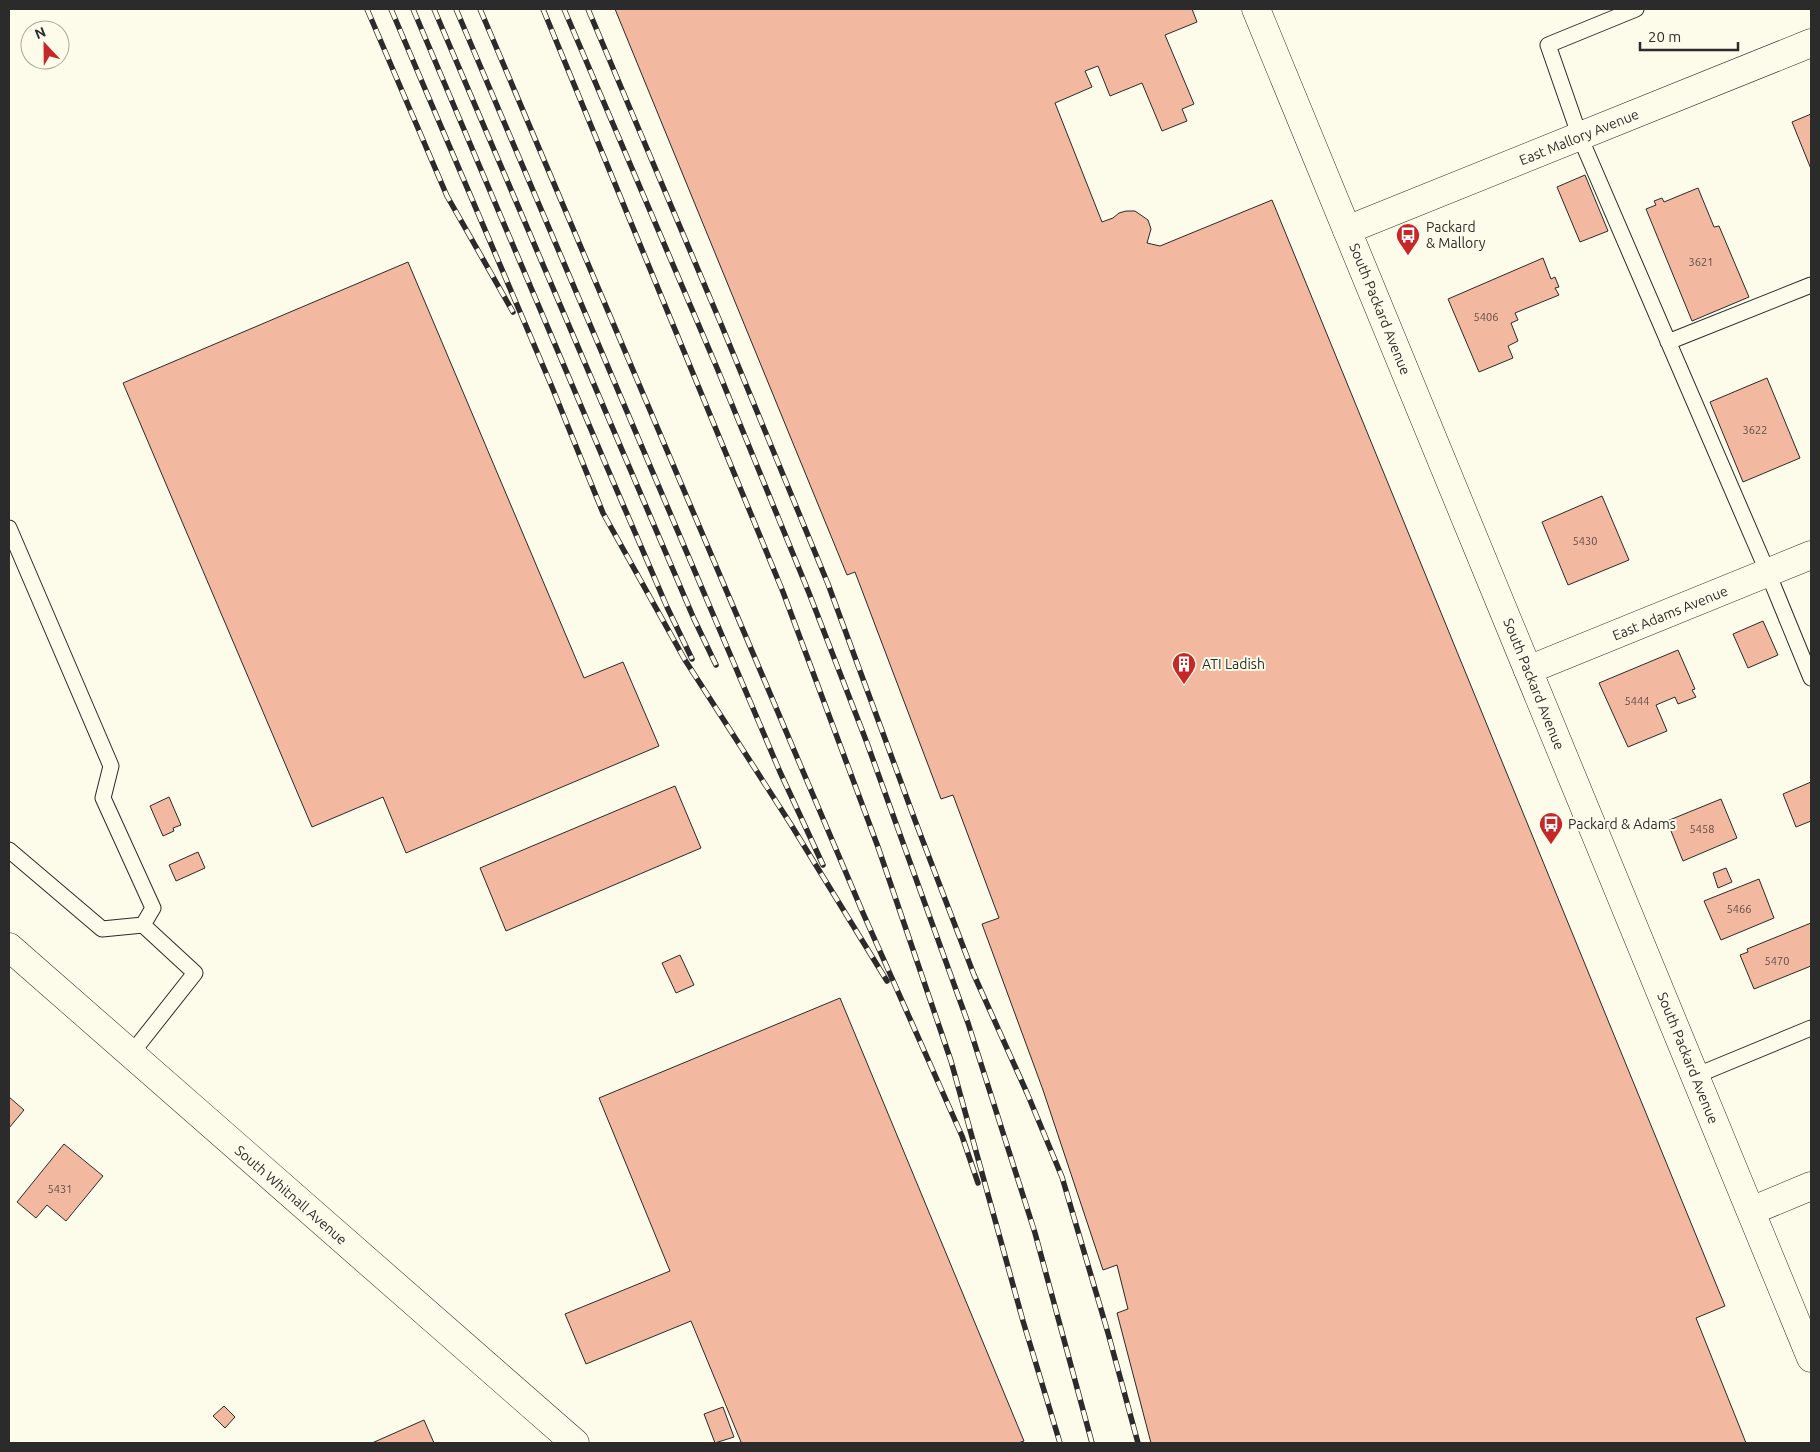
<svg xmlns="http://www.w3.org/2000/svg" width="1820" height="1452" viewBox="0 0 1820 1452" font-family="Ubuntu,sans-serif">
	<style>
		.building { fill: #f2b8a0; stroke: #2b2b2b }
		.lines { fill: none; stroke-linecap: round; stroke-linejoin: round }
		.service-casing { stroke: #2b2b2b; stroke-width: 17 }
		.minor-casing { stroke: #2b2b2b; stroke-width: 29 }
		.tertiary-casing { stroke: #2b2b2b; stroke-width: 29 }
		.service { stroke: #fdfbea; stroke-width: 15 }
		.minor { stroke: #fdfbea; stroke-width: 28 }
		.tertiary { stroke: #fdfbea; stroke-width: 28 }
		.rail-casing { stroke: #2b2b2b; stroke-width: 5.5 }
		.rail { stroke: #fdfbea; stroke-width: 4; stroke-dasharray: 11; stroke-linecap: butt }
		.labels { text-anchor: middle; stroke-width: 4; stroke-linejoin: round; paint-order: stroke }
		.number-label { font-size: 11px; fill: #5d4e48 }
		.street-label { font-size: 14px; fill: #2b2b2b; stroke: #fdfbea }
		.poi-label { font-size: 14px; fill: #2b2b2b; stroke: #fdfbea; text-anchor: start }
	</style>
	<rect width="100%" height="100%" fill="#fdfbea"/>
	<path class="building" d="M 615,9 L 1192,9 L 1197,22 L 1165,35 L 1194,104 L 1182,109 L 1187,121 L 1162,131 L 1142,83 L 1110,96 L 1098,66 L 1085,71 L 1092,87 L 1055,103 L 1102,222 L 1113,218 L 1119,213 L 1126,211 L 1135,211 L 1148,220 L 1151,229 L 1147,243 L 1160,246 L 1272,200 L 1725,1306 L 1696,1318 L 1746,1443 L 1151,1443 L 1117,1313 L 1128,1309 L 1117,1265 L 1103,1270 L 1043,1090 L 982,924 L 999,918 L 953,795 L 941,799 L 855,572 L 847,575 Z
		M 1811,114 L 1811,169 L 1792,122 Z
		M 1585,175 L 1608,231 L 1580,242 L 1557,187 Z
		M 1698,188 L 1714,227 L 1719,226 L 1749,297 L 1692,321 L 1646,209 L 1656,205 L 1654,201 L 1662,198 L 1664,202 Z
		M 1543,258 L 1551,279 L 1555,277 L 1559,287 L 1555,288 L 1559,295 L 1515,313 L 1518,320 L 1511,323 L 1518,341 L 1508,346 L 1513,358 L 1479,372 L 1448,299 Z
		M 408,262 L 584,678 L 623,662 L 659,746 L 406,853 L 383,797 L 312,827 L 123,383 Z
		M 1767,378 L 1800,458 L 1743,482 L 1710,402 Z
		M 1602,496 L 1629,560 L 1568,585 L 1542,522 Z
		M 1763,621 L 1778,655 L 1748,668 L 1733,634 Z
		M 1678,650 L 1695,689 L 1692,690 L 1696,697 L 1678,704 L 1675,697 L 1656,705 L 1667,731 L 1628,747 L 1599,683 Z
		M 1811,782 L 1811,821 L 1796,827 L 1783,794 Z
		M 675,786 L 701,848 L 506,931 L 480,868 Z
		M 169,797 L 181,825 L 173,828 L 174,831 L 163,836 L 150,806 Z
		M 1721,799 L 1737,838 L 1683,861 L 1667,821 Z
		M 198,852 L 205,868 L 176,881 L 169,865 Z
		M 1726,868 L 1732,882 L 1718,888 L 1713,873 Z
		M 1759,879 L 1774,918 L 1721,940 L 1704,901 Z
		M 1811,923 L 1811,966 L 1754,989 L 1740,955 L 1748,952 L 1747,949 Z
		M 680,955 L 694,985 L 676,993 L 662,963 Z
		M 840,998 L 1024,1441 L 1018,1443 L 738,1443 L 741,1442 L 691,1321 L 586,1364 L 565,1314 L 670,1271 L 599,1098 Z
		M 9,1097 L 24,1110 L 9,1128 Z
		M 64,1144 L 103,1176 L 66,1221 L 47,1205 L 36,1218 L 17,1202 Z
		M 224,1406 L 235,1417 L 225,1428 L 213,1416 Z
		M 723,1407 L 734,1437 L 715,1443 L 704,1414 Z
		M 424,1420 L 434,1443 L 372,1443 Z"/>
	<g class="lines">
		<g class="service-casing">
			<path id="service" d="M 1636,9 L 1548,45 L 1580,137 L 1768,573 L 1811,678
				M 1668,342 L 1811,285
				M 9,528 L 111,766 L 103,798 L 153,908 L 143,925
				M 9,850 L 102,929 L 143,925 L 195,973 L 131,1054
				M 1695,1076 L 1811,1028"/>
		</g>
		<g class="minor-casing">
			<path id="minor" d="M 1347,230 L 1811,43
				M 1528,670 L 1811,555
				M 1751,1211 L 1811,1186"/>
		</g>
		<g class="tertiary-casing">
			<path id="tertiary" d="M 1256,9 L 1811,1358
				M 9,947 L 575,1443"/>
		</g>
		<use href="#service" class="service"/>
		<use href="#minor" class="minor"/>
		<use href="#tertiary" class="tertiary"/>
		<g class="rail-casing">
			<path id="rail" d="M 367,9 L 447,196 L 513,312
				M 391,9 L 552,387 L 603,513 L 685,660 L 790,823 L 887,981
				M 413,9 L 606,465 L 667,607 L 692,659
				M 434,9 L 694,619 L 716,665
				M 456,9 L 780,772 L 823,865
				M 480,9 L 863,913 L 962,1136 L 978,1183
				M 543,9 L 783,592 L 878,847 L 951,1061 L 1023,1321 L 1060,1443
				M 564,9 L 717,368 L 809,593 L 867,743 L 968,1023 L 1035,1233 L 1092,1443
				M 588,9 L 721,324 L 828,584 L 916,823 L 974,975 L 1027,1093 L 1062,1177 L 1108,1333 L 1138,1443"/>
		</g>
		<use href="#rail" class="rail"/>
	</g>
	<defs>
		<g id="bus-pin" transform="scale(1.25)"><path d="M0 17L-7.5 6A9.5 9.5 0 1 1 7.5 6Z" fill="#c62828" stroke="#fdfbea"/><path d="M-5-6H5V4H4V6H2V4H-2V6H-4V4H-5ZM-3.5-4V0h7V-4ZM-3.5 1.2v1.5H-2V1.2ZM2 1.2v1.5H3.5V1.2Z" fill="#fff"/></g>
		<g id="building-pin" transform="scale(1.25)"><path d="M0 17L-7.5 6A9.5 9.5 0 1 1 7.5 6Z" fill="#c62828" stroke="#fdfbea"/><path d="M-4-6H4V6H1V3H-1V6H-4ZM-2.5-4.3h1.7v1.8h-1.7ZM.8-4.3h1.7v1.8H.8ZM-2.5-1h1.7V.8h-1.7ZM.8-1h1.7V.8H.8Z" fill="#fff"/></g>
	</defs>
	<g fill-rule="evenodd">
		<use href="#bus-pin" x="1408" y="235"/>
		<use href="#building-pin" x="1184" y="664"/>
		<use href="#bus-pin" x="1551" y="824"/>
	</g>
	<g class="labels">
		<g class="number-label">
			<text x="1701" y="266">3621</text>
			<text x="1486" y="321">5406</text>
			<text x="1755" y="434">3622</text>
			<text x="1585" y="545">5430</text>
			<text x="1637" y="705">5444</text>
			<text x="1702" y="833">5458</text>
			<text x="1739" y="913">5466</text>
			<text x="1777" y="965">5470</text>
			<text x="60" y="1193">5431</text>
		</g>
		<g class="street-label">
			<text transform="translate(1579 137) rotate(-22)" y="5">East Mallory Avenue</text>
			<text transform="translate(1380 309) rotate(68)" y="5">South Packard Avenue</text>
			<text transform="translate(1670 613) rotate(-22)" y="5">East Adams Avenue</text>
			<text transform="translate(1534 684) rotate(68)" y="5">South Packard Avenue</text>
			<text transform="translate(1688 1058) rotate(68)" y="5">South Packard Avenue</text>
			<text transform="translate(291 1195) rotate(41)" y="5">South Whitnall Avenue</text>
		</g>
		<g class="poi-label">
			<text x="1426" y="232">Packard<tspan x="1426" dy="16">&amp; Mallory</tspan></text>
			<text x="1202" y="669">ATI Ladish</text>
			<text x="1568" y="829">Packard &amp; Adams</text>
		</g>
	</g>
	<rect width="1820" height="1452" fill="none" stroke="#2b2b2b" stroke-width="20"/>
	<g transform="translate(45 45) rotate(338)"><circle r="24" fill="#fdfbea" stroke="#a9a89e"/>
	<path d="M0-4L9 19L0 12L-9 19Z" fill="#c62828"/>
	<text y="-8" font-size="14" font-weight="bold" text-anchor="middle" fill="#2b2b2b">N</text>
	</g>
	<path d="M1640 42v8h98v-8" fill="none" stroke="#2b2b2b" stroke-width="2.5"/>
	<text x="1648" y="42" font-size="15" fill="#2b2b2b" stroke="#fdfbea" stroke-width="4" paint-order="stroke">20 m</text>
</svg>
